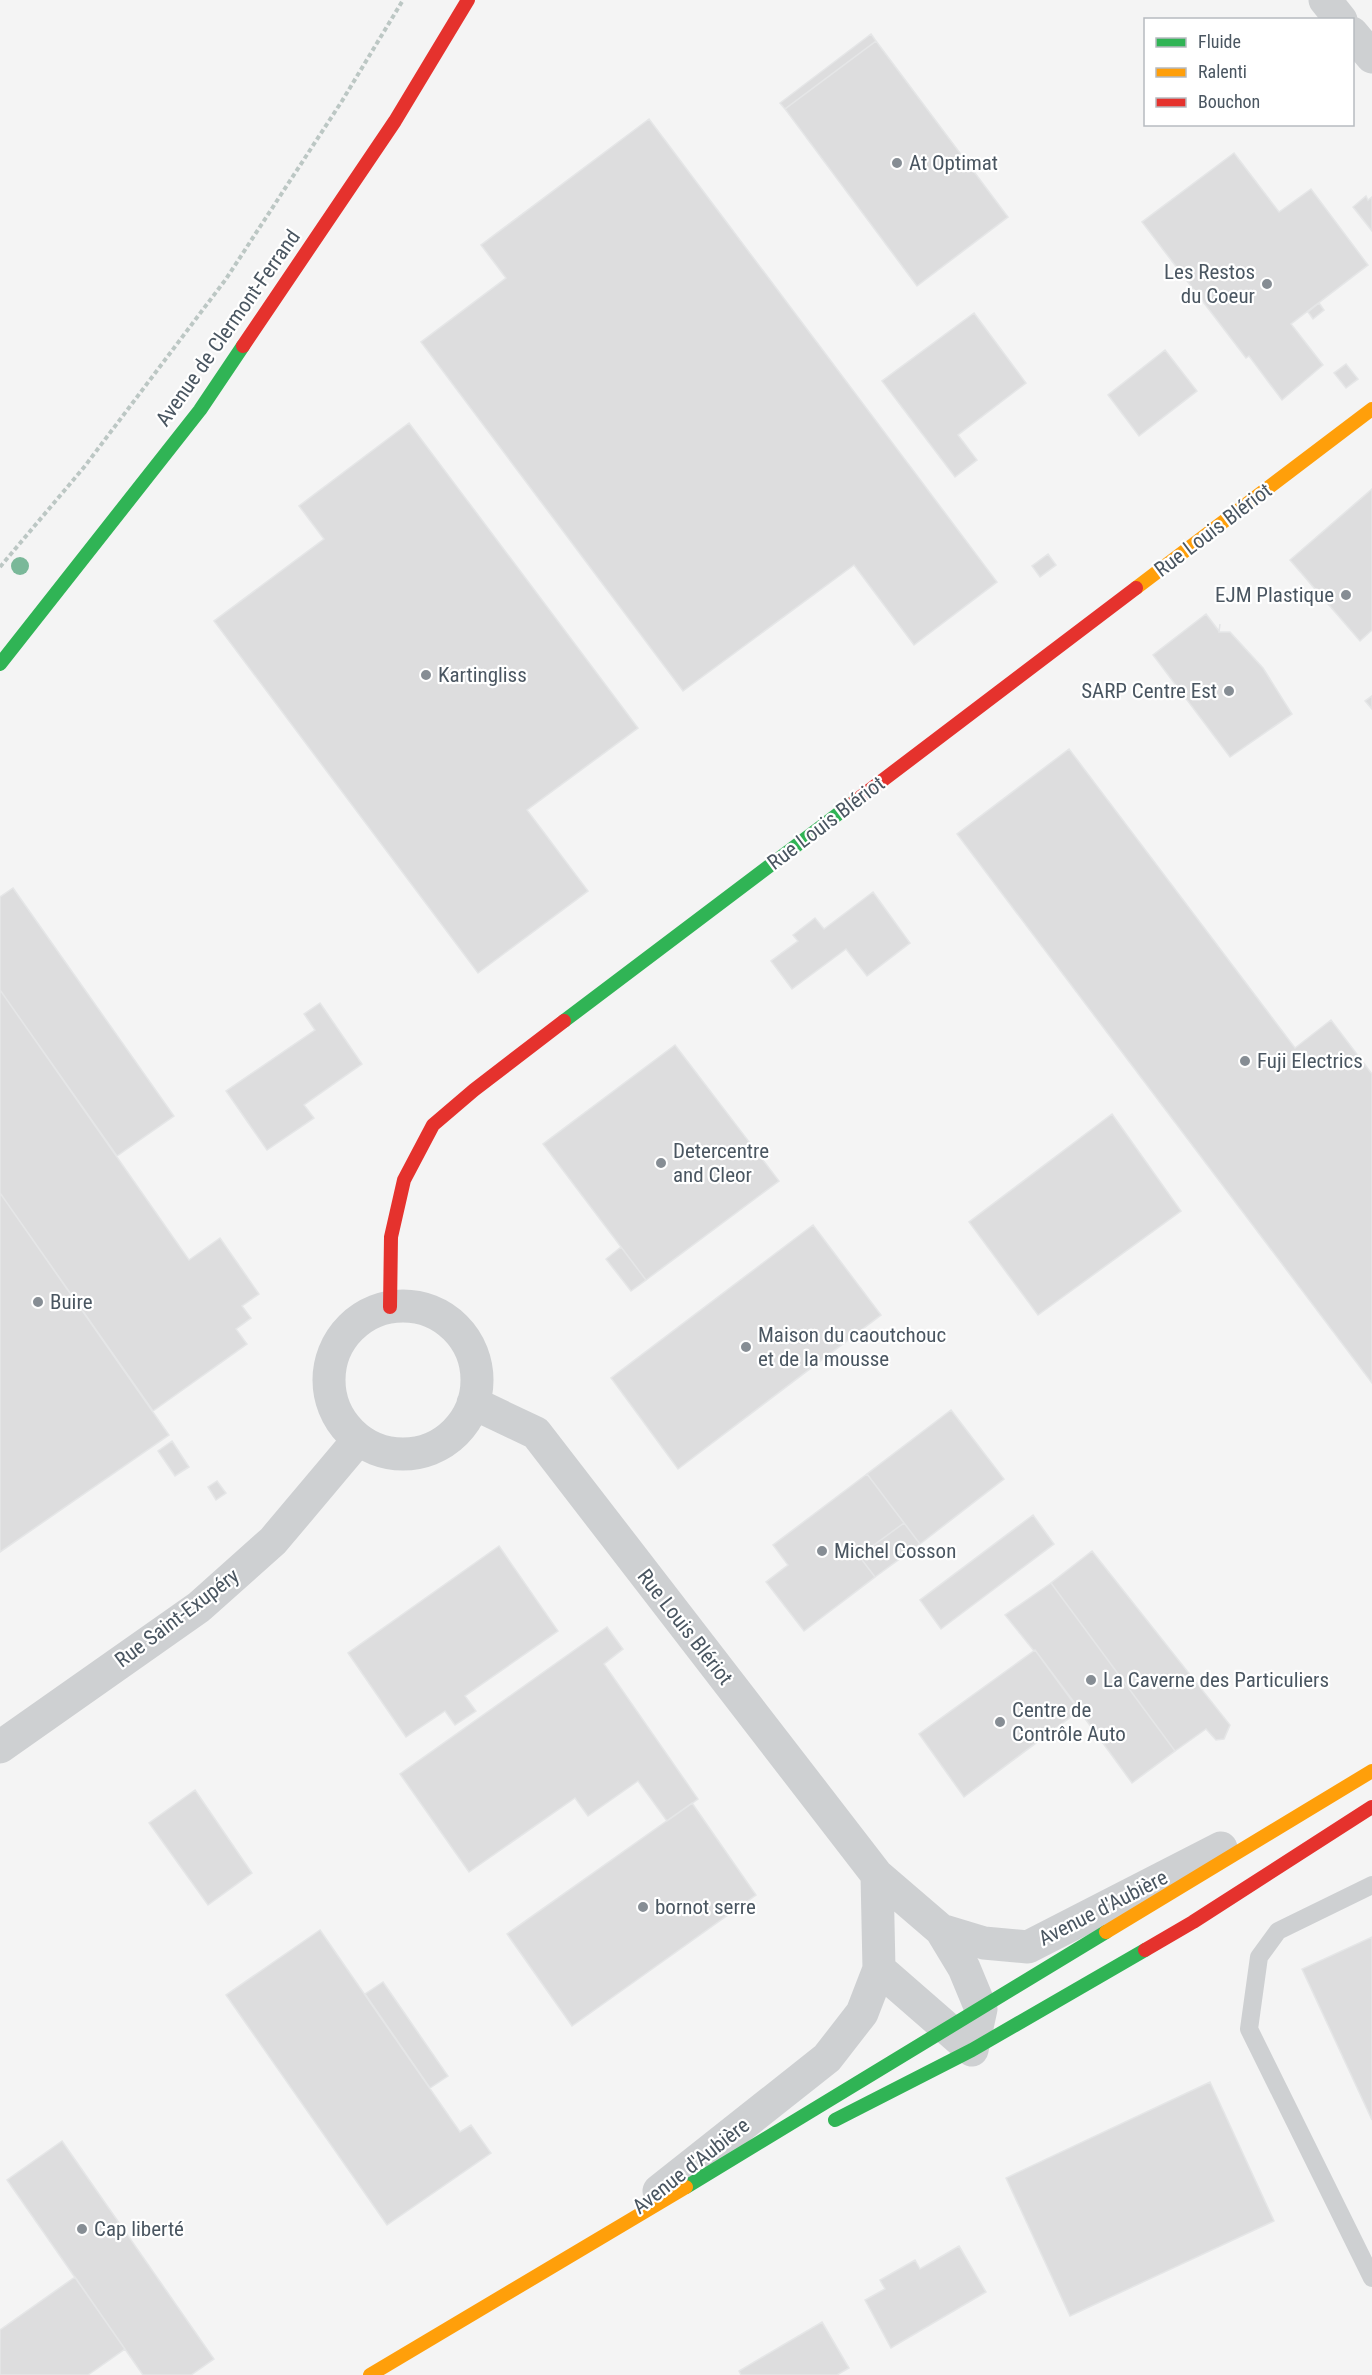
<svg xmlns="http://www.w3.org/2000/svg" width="1372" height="2375" viewBox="0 0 1372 2375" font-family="'Roboto Condensed',sans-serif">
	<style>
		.building { fill: #ddddde; stroke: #e5e6e7; stroke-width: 1.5 }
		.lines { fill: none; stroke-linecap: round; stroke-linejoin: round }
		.path { stroke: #bcc7c4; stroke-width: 4; stroke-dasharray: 4.5 3; stroke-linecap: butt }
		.lane { stroke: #ced0d2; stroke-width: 18 }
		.street { stroke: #ced0d2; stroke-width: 33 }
		.fast { stroke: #30b455; stroke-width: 14 }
		.slow { stroke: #ff9f0a; stroke-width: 14 }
		.jam { stroke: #e5322d; stroke-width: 14 }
		.tree { fill: #7ab899 }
		.poi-dot { fill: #868d94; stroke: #fff; stroke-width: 2 }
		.labels { text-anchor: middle; stroke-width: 4.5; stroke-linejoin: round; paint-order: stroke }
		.poi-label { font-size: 21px; fill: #4a5661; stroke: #fff; text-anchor: start }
		.street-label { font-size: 21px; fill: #4a5661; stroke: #fff }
	</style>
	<rect width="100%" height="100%" fill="#f4f4f4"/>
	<path class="building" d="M 871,34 L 876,41 L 785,109 L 780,103 Z
		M 876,41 L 1008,217 L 917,286 L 785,109 Z
		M 649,119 L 997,582 L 914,645 L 854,565 L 683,691 L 421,342 L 506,278 L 481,245 Z
		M 1234,153 L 1279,212 L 1311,189 L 1368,265 L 1291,324 L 1323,365 L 1282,400 L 1249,356 L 1246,358 L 1142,222 Z
		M 1366,196 L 1368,200 L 1372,197 L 1372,231 L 1353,207 Z
		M 1319,303 L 1324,310 L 1313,319 L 1308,312 Z
		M 974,313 L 1026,383 L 958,435 L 977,460 L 955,477 L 882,381 Z
		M 1165,350 L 1197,391 L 1139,436 L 1108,395 Z
		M 1346,364 L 1358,379 L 1346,388 L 1334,373 Z
		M 409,423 L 638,728 L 527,810 L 588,891 L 478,973 L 214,621 L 324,539 L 299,506 Z
		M 1372,489 L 1372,630 L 1360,641 L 1290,560 Z
		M 1048,554 L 1056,565 L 1040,577 L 1032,566 Z
		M 1206,614 L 1219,631 L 1220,624 L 1219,632 L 1230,632 L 1263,668 L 1292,714 L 1230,757 L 1153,655 Z
		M 1372,696 L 1372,709 L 1365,701 Z
		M 1069,749 L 1295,1048 L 1331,1020 L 1372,1074 L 1372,1383 L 957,834 Z
		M 13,888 L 174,1116 L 117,1156 L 0,990 L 0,897 Z
		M 873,892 L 910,943 L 867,976 L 846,949 L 792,989 L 771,961 L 798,941 L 793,935 L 815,918 L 824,929 Z
		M 0,990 L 189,1260 L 220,1238 L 259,1294 L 242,1306 L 251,1318 L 236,1329 L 247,1344 L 153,1411 L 0,1193 Z
		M 320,1003 L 362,1064 L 304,1105 L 314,1118 L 267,1150 L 226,1091 L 315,1030 L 304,1014 Z
		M 675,1045 L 779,1181 L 646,1280 L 543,1144 Z
		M 1112,1114 L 1181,1211 L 1038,1315 L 969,1222 Z
		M 0,1193 L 169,1435 L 0,1552 Z
		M 813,1225 L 881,1315 L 678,1469 L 611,1378 Z
		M 621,1247 L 646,1280 L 631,1291 L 606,1259 Z
		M 951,1410 L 1004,1479 L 920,1544 L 867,1474 Z
		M 172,1441 L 189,1467 L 175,1476 L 158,1451 Z
		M 867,1474 L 904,1523 L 859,1556 L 875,1577 L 804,1631 L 766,1582 L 788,1565 L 773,1545 Z
		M 217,1481 L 226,1493 L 216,1500 L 208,1487 Z
		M 1033,1515 L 1054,1544 L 941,1629 L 920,1600 Z
		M 904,1523 L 920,1544 L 875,1577 L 859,1556 Z
		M 499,1546 L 558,1631 L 465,1696 L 476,1711 L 455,1725 L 445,1711 L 406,1737 L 348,1653 Z
		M 1092,1551 L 1230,1725 L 1224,1739 L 1216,1740 L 1206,1729 L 1175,1751 L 1051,1583 Z
		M 1051,1583 L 1175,1751 L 1132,1783 L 1035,1650 L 1034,1651 L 1005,1615 Z
		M 607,1627 L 623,1649 L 604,1664 L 698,1799 L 667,1821 L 638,1781 L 588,1816 L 575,1798 L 469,1872 L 400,1774 Z
		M 1035,1650 L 1080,1710 L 964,1797 L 919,1734 Z
		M 195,1790 L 252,1873 L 208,1905 L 149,1823 Z
		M 692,1803 L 756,1895 L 572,2026 L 507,1934 Z
		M 320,1930 L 460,2132 L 471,2125 L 491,2153 L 387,2225 L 226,1995 Z
		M 1372,1937 L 1372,2120 L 1302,1969 Z
		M 383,1982 L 448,2076 L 430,2088 L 365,1994 Z
		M 1210,2082 L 1274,2221 L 1070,2316 L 1006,2178 Z
		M 62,2141 L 214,2359 L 191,2375 L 143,2375 L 7,2180 Z
		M 959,2246 L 986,2292 L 891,2348 L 865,2300 L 885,2289 L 880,2280 L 915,2260 L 920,2269 Z
		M 75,2277 L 125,2349 L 88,2375 L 0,2375 L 0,2330 Z
		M 822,2322 L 849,2368 L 837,2375 L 741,2375 L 739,2371 Z"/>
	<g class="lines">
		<path class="path" d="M 0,567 L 85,466 L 226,279 L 342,101 L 403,0"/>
		<path class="lane" d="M 1372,1885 L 1278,1931 L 1259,1957 L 1249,2029 L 1372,2278"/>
		<path class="street" d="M 1325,0 L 1341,20
			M 1352,33 L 1372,57
			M329 1380a74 74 0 1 1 148 0a74 74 0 1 1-148 0Z
			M 473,1403 L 536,1433 L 877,1875 L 941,1930 L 984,1943 L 1028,1947 L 1221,1848
			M 0,1747 L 199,1607 L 273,1541 L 358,1440
			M 879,1969 L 972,2050 L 981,2009 L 964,1968 L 941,1930
			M 659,2191 L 827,2058 L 862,2013 L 879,1969 L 877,1875"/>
		<path class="fast" d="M 0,664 L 200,410 L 243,346
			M 564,1021 L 854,802
			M 835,2120 L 972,2050 L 1145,1950
			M 686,2187 L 1106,1932"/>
		<path class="slow" d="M 1136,588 L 1372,409
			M 1106,1932 L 1372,1771
			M 370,2375 L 686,2187"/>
		<path class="jam" d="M 243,346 L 395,121 L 468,0
			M 854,802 L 1136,588
			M 390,1307 L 391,1237 L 404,1180 L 433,1125 L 474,1090 L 564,1021
			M 1145,1950 L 1193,1922 L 1372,1807"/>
	</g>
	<circle class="tree" cx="20" cy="566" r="9"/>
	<g class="poi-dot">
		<circle cx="897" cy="163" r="6"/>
		<circle cx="1267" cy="284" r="6"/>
		<circle cx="1346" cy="595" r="6"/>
		<circle cx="426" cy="675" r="6"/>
		<circle cx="1229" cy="691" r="6"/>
		<circle cx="1245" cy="1061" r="6"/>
		<circle cx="661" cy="1163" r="6"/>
		<circle cx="38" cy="1302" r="6"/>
		<circle cx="746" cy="1347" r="6"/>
		<circle cx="822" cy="1551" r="6"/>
		<circle cx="1091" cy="1680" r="6"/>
		<circle cx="1000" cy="1722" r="6"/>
		<circle cx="643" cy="1907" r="6"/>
		<circle cx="82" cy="2229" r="6"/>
	</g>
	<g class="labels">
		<g class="poi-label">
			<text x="909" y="170">At Optimat</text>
			<text x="1255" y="279" text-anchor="end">Les Restos<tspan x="1255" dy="24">du Coeur</tspan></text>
			<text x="1334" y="602" text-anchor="end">EJM Plastique</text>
			<text x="438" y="682">Kartingliss</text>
			<text x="1217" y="698" text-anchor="end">SARP Centre Est</text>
			<text x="1257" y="1068">Fuji Electrics</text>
			<text x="673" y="1158">Detercentre<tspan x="673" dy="24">and Cleor</tspan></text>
			<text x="50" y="1309">Buire</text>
			<text x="758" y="1342">Maison du caoutchouc<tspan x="758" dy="24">et de la mousse</tspan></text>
			<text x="834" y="1558">Michel Cosson</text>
			<text x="1103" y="1687">La Caverne des Particuliers</text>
			<text x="1012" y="1717">Centre de<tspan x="1012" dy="24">Contrôle Auto</tspan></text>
			<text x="655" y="1914">bornot serre</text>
			<text x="94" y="2236">Cap liberté</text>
		</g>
		<g class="street-label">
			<text transform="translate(228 328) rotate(-55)" y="7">Avenue de Clermont-Ferrand</text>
			<text transform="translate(1213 530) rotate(-37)" y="7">Rue Louis Blériot</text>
			<text transform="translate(826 823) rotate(-37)" y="7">Rue Louis Blériot</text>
			<text transform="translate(177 1618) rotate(-37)" y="7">Rue Saint-Exupéry</text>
			<text transform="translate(685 1627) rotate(52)" y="7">Rue Louis Blériot</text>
			<text transform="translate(1103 1908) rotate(-27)" y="7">Avenue d'Aubière</text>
			<text transform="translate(691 2166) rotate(-38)" y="7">Avenue d'Aubière</text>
		</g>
	</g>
	<rect x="1144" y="18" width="210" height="108" fill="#ffffff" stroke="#b7bbc0" stroke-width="1.5"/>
	<rect x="1156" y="38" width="30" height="9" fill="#30b455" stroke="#b7bbc0" stroke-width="1.5"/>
	<text x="1198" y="48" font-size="18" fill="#4a5661">Fluide</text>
	<rect x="1156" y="68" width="30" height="9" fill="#ff9f0a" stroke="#b7bbc0" stroke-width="1.5"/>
	<text x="1198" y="78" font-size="18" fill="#4a5661">Ralenti</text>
	<rect x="1156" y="98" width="30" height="9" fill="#e5322d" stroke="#b7bbc0" stroke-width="1.5"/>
	<text x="1198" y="108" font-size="18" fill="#4a5661">Bouchon</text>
</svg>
